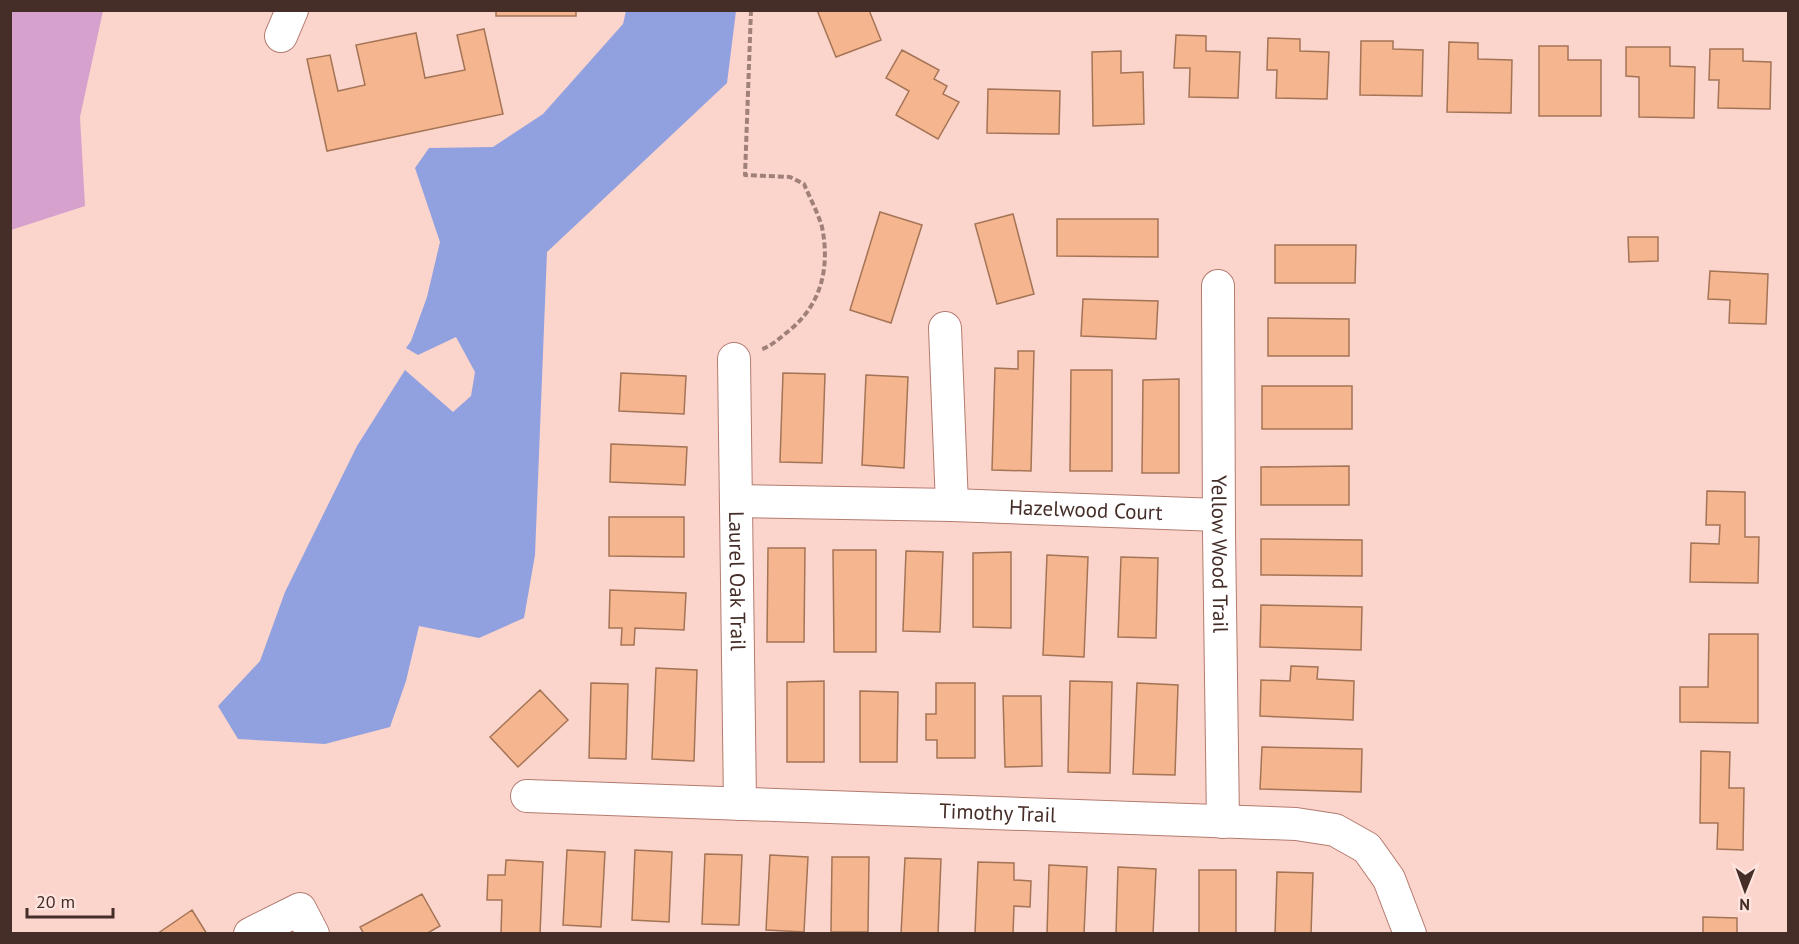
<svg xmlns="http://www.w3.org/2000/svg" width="1799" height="944" viewBox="0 0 1799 944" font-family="'PT Sans',sans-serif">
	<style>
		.green { fill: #d6a1cc }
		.water { fill: #91a1df }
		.building { fill: #f5b58e; stroke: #a47456; stroke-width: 1.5 }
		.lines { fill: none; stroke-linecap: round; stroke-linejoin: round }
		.minor-casing { stroke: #b47b6f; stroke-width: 34 }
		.path { stroke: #a0817a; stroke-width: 4; stroke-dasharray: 6 3; stroke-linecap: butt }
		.minor { stroke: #fff; stroke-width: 32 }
		.labels { text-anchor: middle; stroke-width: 4.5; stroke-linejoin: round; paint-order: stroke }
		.street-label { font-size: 21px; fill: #452d28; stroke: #ffe5df }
	</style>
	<rect width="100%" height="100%" fill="#fbd4cc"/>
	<path class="green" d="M 11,10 L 103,11 L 80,117 L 85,206 L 11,230 Z"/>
	<path class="water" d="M 626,11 L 736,11 L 727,83 L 547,252 L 535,555 L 524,618 L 479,638 L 419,626 L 406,681 L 390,727 L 325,744 L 238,739 L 218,706 L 260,661 L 285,592 L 357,446 L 405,370 L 453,412 L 471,396 L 475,372 L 456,337 L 418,355 L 406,348 L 411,341 L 427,297 L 440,242 L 415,168 L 429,148 L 493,147 L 543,114 L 623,24 Z"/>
	<path class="building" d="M 496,10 L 576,10 L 576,16 L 496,16 Z
		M 817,10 L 869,10 L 881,40 L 836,57 Z
		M 484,29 L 503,114 L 327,151 L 307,59 L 330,55 L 338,91 L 365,85 L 356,45 L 416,33 L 425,78 L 465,70 L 457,35 Z
		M 1176,35 L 1206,36 L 1206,51 L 1240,52 L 1238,98 L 1189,97 L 1190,68 L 1174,68 Z
		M 1268,38 L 1300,39 L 1300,51 L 1329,52 L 1327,99 L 1276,98 L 1277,70 L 1267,70 Z
		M 1361,41 L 1393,41 L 1393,49 L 1423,50 L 1422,96 L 1360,95 Z
		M 1449,42 L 1478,43 L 1478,59 L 1512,60 L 1511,113 L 1447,112 Z
		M 1539,46 L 1568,46 L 1568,60 L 1601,60 L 1601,116 L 1539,116 Z
		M 1626,47 L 1670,47 L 1670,66 L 1695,67 L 1694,118 L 1639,117 L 1639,77 L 1626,76 Z
		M 1710,49 L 1743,49 L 1743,61 L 1771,62 L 1770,109 L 1718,108 L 1719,80 L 1709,80 Z
		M 902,50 L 939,70 L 934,79 L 947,86 L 943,94 L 959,102 L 938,139 L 896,115 L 909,91 L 886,78 Z
		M 1121,51 L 1121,73 L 1143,72 L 1144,124 L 1093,126 L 1092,52 Z
		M 988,89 L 1060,91 L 1059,134 L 987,133 Z
		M 880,212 L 922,225 L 891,323 L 850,310 Z
		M 1013,214 L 1034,294 L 997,304 L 975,224 Z
		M 1057,219 L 1158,219 L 1158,257 L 1057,256 Z
		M 1628,237 L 1658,237 L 1658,261 L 1629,262 Z
		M 1275,245 L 1356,245 L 1355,283 L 1275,283 Z
		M 1710,271 L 1768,274 L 1766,324 L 1729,323 L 1730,300 L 1708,299 Z
		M 1083,299 L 1158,301 L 1156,339 L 1081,336 Z
		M 1268,318 L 1349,319 L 1349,356 L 1268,356 Z
		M 1018,351 L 1034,351 L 1031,471 L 992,470 L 995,368 L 1018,369 Z
		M 1071,370 L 1112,370 L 1112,471 L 1070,471 Z
		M 621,373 L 686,376 L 684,414 L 619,411 Z
		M 783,373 L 825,374 L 822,463 L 780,462 Z
		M 866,375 L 908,377 L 904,468 L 862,465 Z
		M 1179,379 L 1179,473 L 1142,473 L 1143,380 Z
		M 1262,386 L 1352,386 L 1352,429 L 1262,429 Z
		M 611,444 L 687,447 L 685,485 L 610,482 Z
		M 1349,466 L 1349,505 L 1261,505 L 1261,467 Z
		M 1707,491 L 1745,492 L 1745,537 L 1759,537 L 1758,583 L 1690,582 L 1691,543 L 1719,544 L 1720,525 L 1706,525 Z
		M 609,517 L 684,517 L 684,557 L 609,556 Z
		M 1261,539 L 1362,540 L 1362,576 L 1261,575 Z
		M 768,548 L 805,548 L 804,642 L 767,642 Z
		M 833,550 L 876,550 L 876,652 L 834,652 Z
		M 906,551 L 943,552 L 940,632 L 903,631 Z
		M 1011,552 L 1011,628 L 973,627 L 973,553 Z
		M 1047,555 L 1088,557 L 1084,657 L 1043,655 Z
		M 1121,557 L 1158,558 L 1156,638 L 1118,637 Z
		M 610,590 L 686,593 L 684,630 L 635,628 L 634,645 L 621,645 L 622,628 L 609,628 Z
		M 1261,605 L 1362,607 L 1361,650 L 1260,647 Z
		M 1709,634 L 1758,634 L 1758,723 L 1680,722 L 1680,687 L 1708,687 Z
		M 1291,666 L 1318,667 L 1317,679 L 1354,681 L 1353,720 L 1260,716 L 1261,680 L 1290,681 Z
		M 656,668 L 697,670 L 694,761 L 652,759 Z
		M 824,681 L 824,762 L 787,762 L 787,682 Z
		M 1070,681 L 1112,682 L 1110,773 L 1068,772 Z
		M 591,683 L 628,684 L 626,759 L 589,758 Z
		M 936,683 L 975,683 L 975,758 L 937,758 L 937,740 L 926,740 L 926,714 L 936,714 Z
		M 1137,683 L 1178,685 L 1175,775 L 1133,774 Z
		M 540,690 L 568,720 L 518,767 L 490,737 Z
		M 860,691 L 898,692 L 897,762 L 860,762 Z
		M 1003,696 L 1041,696 L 1042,766 L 1005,767 Z
		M 1262,747 L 1362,749 L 1361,792 L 1260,789 Z
		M 1701,751 L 1730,752 L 1729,788 L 1744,788 L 1743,850 L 1717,849 L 1718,823 L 1700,823 Z
		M 567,850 L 605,852 L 601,927 L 563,925 Z
		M 635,850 L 672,852 L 669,922 L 632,920 Z
		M 705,854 L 742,855 L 739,925 L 702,924 Z
		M 770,855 L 808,857 L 804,932 L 766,930 Z
		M 832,857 L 869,857 L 868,932 L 831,932 Z
		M 905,858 L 941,859 L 938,934 L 901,934 Z
		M 506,860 L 543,862 L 540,934 L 501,934 L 502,900 L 487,900 L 488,875 L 505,875 Z
		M 978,862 L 1014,863 L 1014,880 L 1031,881 L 1030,907 L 1014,906 L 1013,934 L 975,934 Z
		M 1049,865 L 1087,867 L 1084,934 L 1047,934 Z
		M 1118,867 L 1156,869 L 1153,934 L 1116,934 Z
		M 1199,870 L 1236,870 L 1236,934 L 1199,934 Z
		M 1277,872 L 1313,873 L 1311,934 L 1275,934 Z
		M 422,894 L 440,926 L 426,934 L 364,934 L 360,927 Z
		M 192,910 L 207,934 L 157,934 Z
		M 1703,917 L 1737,918 L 1737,934 L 1703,934 Z"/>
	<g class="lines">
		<g class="minor-casing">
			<g id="minor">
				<path d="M 281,36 L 292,10"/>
				<path id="s1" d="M 1218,286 L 1219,533 L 1223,822"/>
				<path d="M 945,328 L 952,505"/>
				<path id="s2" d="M 734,359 L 740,804"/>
				<path id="s3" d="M 736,501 L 952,505 L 1218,515"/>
				<path id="s4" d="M 527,796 L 1296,824 L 1335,830 L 1367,848 L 1389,879 L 1410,934"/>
				<path d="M 250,934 L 300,909 L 313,934"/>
			</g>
		</g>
		<path class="path" d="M 751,10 L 745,175 L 790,177 L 804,184 C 810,198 818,213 822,227 C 830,266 822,303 791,329 C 781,337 772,346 760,350"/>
		<use href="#minor" class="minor"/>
	</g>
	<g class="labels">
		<g class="street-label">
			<text dy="7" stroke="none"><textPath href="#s3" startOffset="350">Hazelwood Court</textPath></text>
			<text dy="7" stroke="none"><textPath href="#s1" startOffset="268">Yellow Wood Trail</textPath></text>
			<text dy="7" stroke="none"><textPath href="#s2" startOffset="222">Laurel Oak Trail</textPath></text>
			<text dy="7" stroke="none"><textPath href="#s4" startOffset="471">Timothy Trail</textPath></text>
		</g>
	</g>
	<rect width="1799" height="944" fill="none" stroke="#452d28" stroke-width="24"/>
	<g transform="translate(1745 890) rotate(181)" stroke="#ffe5df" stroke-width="4.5" paint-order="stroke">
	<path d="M0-4.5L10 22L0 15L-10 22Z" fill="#452d28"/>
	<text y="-9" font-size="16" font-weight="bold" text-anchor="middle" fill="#452d28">N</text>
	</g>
	<path d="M27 908v9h86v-9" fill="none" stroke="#452d28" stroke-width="3"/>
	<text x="36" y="908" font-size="18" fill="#452d28" stroke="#ffe5df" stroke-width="4.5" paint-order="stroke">20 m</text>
</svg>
